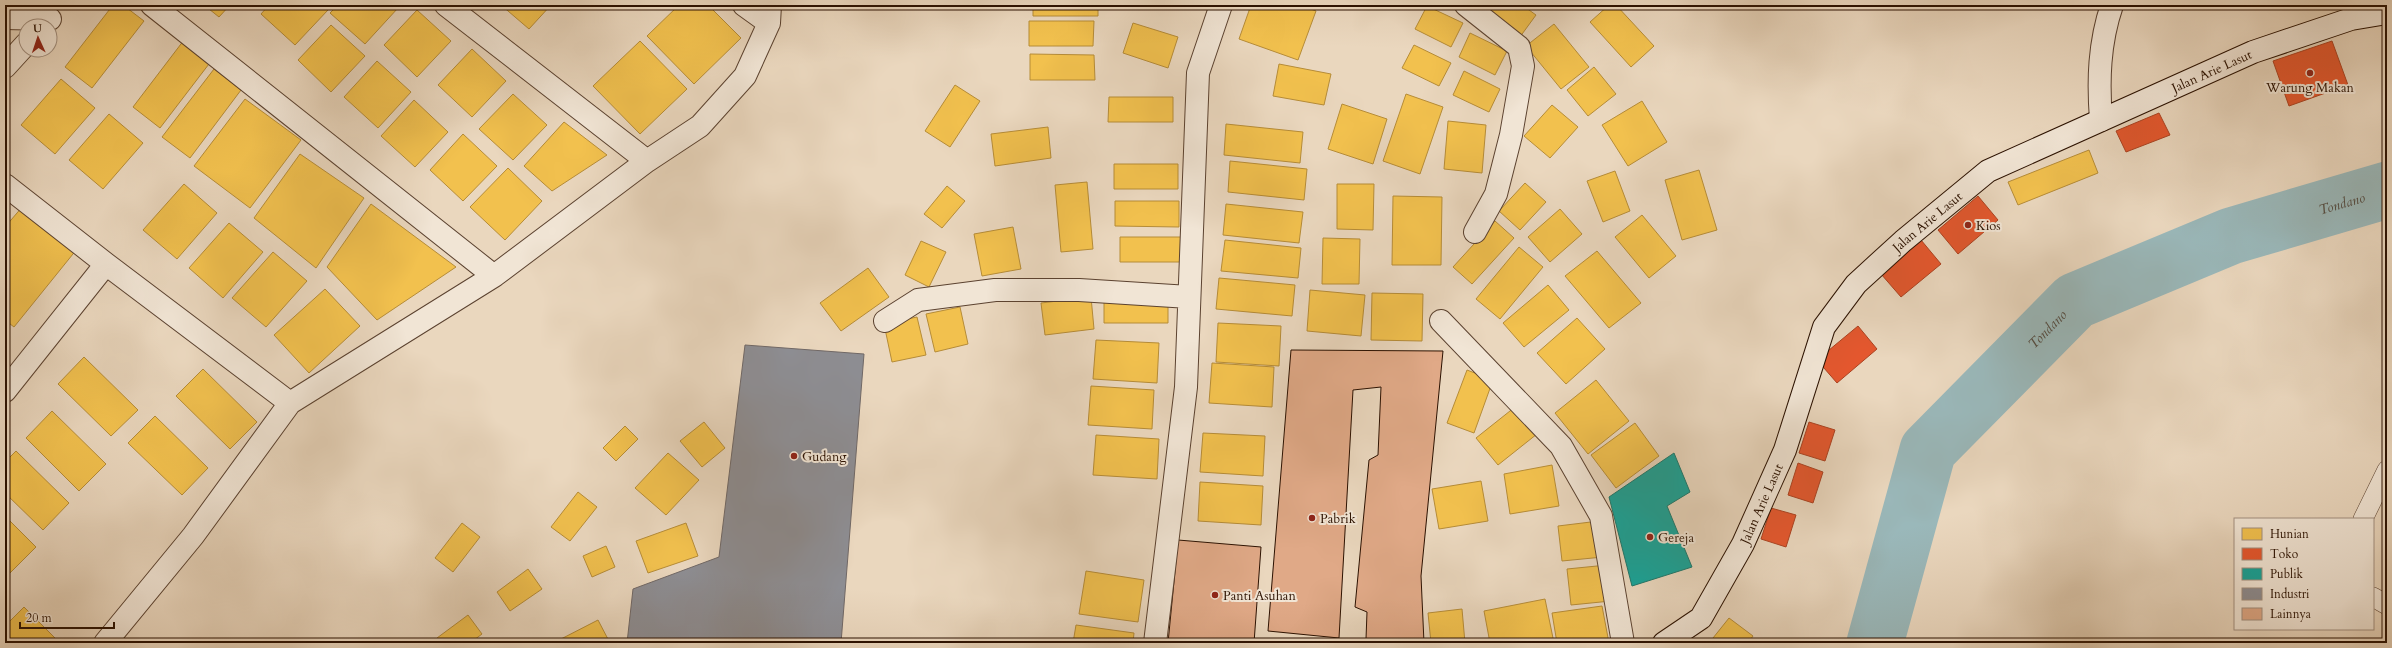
<svg xmlns="http://www.w3.org/2000/svg" width="2392" height="648" viewBox="0 0 2392 648" font-family="Cardo,serif">
	<style>
		.homes { fill: #f2c14e; stroke: #b68c37 }
		.shops { fill: #e4572e; stroke: #ac4220 }
		.public { fill: #17a398; stroke: #1d776b }
		.industry { fill: #8d8d92; stroke: #706866 }
		.lines { fill: none; stroke-linecap: round; stroke-linejoin: round }
		.river { stroke: #9ab8ba; stroke-width: 57 }
		.building { fill: #e0a987; stroke: #2b1101 }
		.service-casing { stroke: #5b4230; stroke-width: 20 }
		.minor-casing { stroke: #5b4230; stroke-width: 24 }
		.secondary-casing { stroke: #2b1101; stroke-width: 24 }
		.service { stroke: #f1e5d5; stroke-width: 19 }
		.minor { stroke: #f1e5d5; stroke-width: 22 }
		.secondary { stroke: #f1e5d5; stroke-width: 22 }
		.poi-dot { fill: #8f2418; stroke: #f1e5d5; stroke-width: 1.5 }
		.labels { text-anchor: middle; stroke-width: 4; stroke-linejoin: round; paint-order: stroke }
		.street-label { font-size: 13px; fill: #2b1101; stroke: #f1e5d5 }
		.poi-label { font-size: 13px; fill: #2b1101; stroke: #f1e5d5; text-anchor: start }
		.water-label { font-size: 14px; font-style: italic; fill: #524b42; stroke: #f1e5d5 }
	</style>
	<rect width="100%" height="100%" fill="#ead7be"/>
	<filter id="stains"><feTurbulence type="fractalNoise" baseFrequency=".005" numOctaves="4"/><feColorMatrix values="0 0 0 0 .2 0 0 0 0 .09 0 0 0 0 .02 0 0 0 .5 -.17"/></filter>
	<radialGradient id="worn" r=".72"><stop offset=".6" stop-color="#630" stop-opacity="0"/><stop offset="1" stop-color="#630" stop-opacity=".3"/></radialGradient>
	<path class="homes" d="M 113,5 L 123,5 L 144,21 L 92,88 L 65,67 Z
		M 204,5 L 230,5 L 219,17 Z
		M 269,5 L 323,5 L 328,10 L 295,45 L 261,14 Z
		M 338,5 L 395,5 L 398,8 L 365,44 L 330,13 Z
		M 501,5 L 551,5 L 529,29 Z
		M 679,5 L 708,5 L 741,38 L 694,84 L 647,36 Z
		M 1033,5 L 1098,5 L 1098,16 L 1033,16 Z
		M 1251,5 L 1301,5 L 1316,11 L 1298,60 L 1239,39 Z
		M 1468,5 L 1522,5 L 1536,15 L 1517,41 Z
		M 1609,5 L 1616,5 L 1654,46 L 1631,67 L 1590,22 Z
		M 1427,6 L 1463,23 L 1451,47 L 1415,29 Z
		M 417,10 L 451,41 L 417,77 L 384,45 Z
		M 1029,21 L 1094,21 L 1093,46 L 1029,46 Z
		M 1133,23 L 1178,37 L 1168,68 L 1123,53 Z
		M 1554,24 L 1589,67 L 1561,89 L 1526,46 Z
		M 331,25 L 365,56 L 331,92 L 298,60 Z
		M 1470,33 L 1507,51 L 1495,75 L 1459,57 Z
		M 184,40 L 212,60 L 160,128 L 133,107 Z
		M 640,41 L 687,89 L 640,134 L 593,86 Z
		M 1414,45 L 1451,63 L 1439,86 L 1402,68 Z
		M 472,49 L 506,81 L 472,117 L 438,85 Z
		M 1030,54 L 1094,55 L 1095,80 L 1030,80 Z
		M 377,61 L 411,92 L 378,128 L 344,97 Z
		M 1279,64 L 1331,74 L 1324,105 L 1273,96 Z
		M 1594,67 L 1616,94 L 1588,116 L 1567,90 Z
		M 214,69 L 241,90 L 190,158 L 162,137 Z
		M 1464,71 L 1500,89 L 1489,112 L 1453,95 Z
		M 61,79 L 95,108 L 55,154 L 21,125 Z
		M 955,85 L 980,101 L 950,147 L 925,131 Z
		M 513,94 L 547,125 L 513,160 L 479,129 Z
		M 1406,94 L 1443,107 L 1420,174 L 1383,161 Z
		M 1109,97 L 1173,97 L 1173,122 L 1108,122 Z
		M 245,99 L 301,140 L 250,208 L 194,166 Z
		M 414,100 L 448,132 L 415,167 L 381,136 Z
		M 1642,101 L 1667,142 L 1628,166 L 1602,125 Z
		M 1342,104 L 1387,119 L 1373,164 L 1328,149 Z
		M 1552,105 L 1578,127 L 1550,158 L 1524,136 Z
		M 109,114 L 143,143 L 103,189 L 69,160 Z
		M 1448,121 L 1486,125 L 1482,173 L 1444,169 Z
		M 564,122 L 607,155 L 552,191 L 524,166 Z
		M 1226,124 L 1303,132 L 1300,163 L 1224,155 Z
		M 1048,127 L 1051,158 L 995,166 L 991,134 Z
		M 463,134 L 497,166 L 463,201 L 430,170 Z
		M 2089,150 L 2098,173 L 2018,205 L 2008,182 Z
		M 300,154 L 364,198 L 316,268 L 254,218 Z
		M 1230,161 L 1307,169 L 1304,200 L 1228,192 Z
		M 1114,164 L 1178,164 L 1178,189 L 1114,189 Z
		M 508,168 L 542,201 L 505,240 L 470,207 Z
		M 1699,170 L 1717,230 L 1682,240 L 1665,180 Z
		M 1615,171 L 1630,211 L 1603,222 L 1587,181 Z
		M 1087,182 L 1093,249 L 1061,252 L 1055,185 Z
		M 1525,183 L 1546,202 L 1520,230 L 1499,211 Z
		M 184,184 L 217,213 L 177,259 L 143,230 Z
		M 1337,184 L 1374,184 L 1373,230 L 1337,229 Z
		M 947,186 L 965,201 L 942,228 L 924,214 Z
		M 1393,196 L 1442,197 L 1441,265 L 1392,265 Z
		M 1115,201 L 1179,201 L 1179,227 L 1115,226 Z
		M 371,204 L 456,267 L 377,320 L 327,267 Z
		M 1226,204 L 1303,212 L 1299,243 L 1223,235 Z
		M 23,206 L 77,249 L 14,327 L 5,320 L 5,227 Z
		M 1560,209 L 1582,234 L 1550,262 L 1528,237 Z
		M 1642,215 L 1676,256 L 1649,278 L 1615,237 Z
		M 1495,221 L 1514,238 L 1472,284 L 1453,267 Z
		M 229,223 L 263,252 L 223,298 L 189,268 Z
		M 1013,227 L 1021,269 L 982,276 L 974,234 Z
		M 1120,237 L 1184,237 L 1184,262 L 1120,262 Z
		M 1323,238 L 1360,239 L 1359,284 L 1322,284 Z
		M 1225,240 L 1301,248 L 1298,278 L 1221,271 Z
		M 921,241 L 946,252 L 929,287 L 905,275 Z
		M 1519,247 L 1543,267 L 1500,319 L 1476,299 Z
		M 1597,251 L 1641,303 L 1609,328 L 1565,276 Z
		M 273,252 L 307,281 L 266,327 L 232,298 Z
		M 868,268 L 889,297 L 841,331 L 820,303 Z
		M 1219,278 L 1295,285 L 1292,316 L 1216,309 Z
		M 1548,285 L 1569,310 L 1524,347 L 1503,323 Z
		M 325,289 L 360,326 L 309,373 L 274,335 Z
		M 1310,290 L 1365,295 L 1361,336 L 1307,331 Z
		M 1372,293 L 1423,294 L 1422,341 L 1371,340 Z
		M 1091,297 L 1094,329 L 1045,335 L 1041,303 Z
		M 1104,298 L 1168,299 L 1168,323 L 1104,323 Z
		M 960,307 L 968,344 L 935,352 L 926,314 Z
		M 917,317 L 926,355 L 892,362 L 884,324 Z
		M 1577,318 L 1605,349 L 1566,384 L 1537,353 Z
		M 1218,323 L 1281,326 L 1279,366 L 1216,362 Z
		M 1096,340 L 1159,343 L 1157,383 L 1093,379 Z
		M 84,357 L 138,410 L 111,436 L 58,384 Z
		M 1212,363 L 1274,367 L 1272,407 L 1209,403 Z
		M 203,369 L 257,422 L 230,449 L 176,396 Z
		M 1467,370 L 1493,380 L 1474,433 L 1447,423 Z
		M 1596,380 L 1629,421 L 1588,454 L 1555,413 Z
		M 1091,386 L 1154,390 L 1152,429 L 1088,425 Z
		M 1515,407 L 1537,434 L 1498,465 L 1476,438 Z
		M 52,411 L 106,464 L 79,491 L 26,438 Z
		M 155,416 L 208,468 L 182,495 L 128,443 Z
		M 704,422 L 725,448 L 702,467 L 680,441 Z
		M 1635,423 L 1659,456 L 1616,488 L 1591,455 Z
		M 625,426 L 638,439 L 616,461 L 603,448 Z
		M 1203,433 L 1265,436 L 1263,476 L 1200,472 Z
		M 1096,435 L 1159,439 L 1157,479 L 1093,475 Z
		M 16,451 L 69,503 L 43,530 L 5,493 L 5,462 Z
		M 668,453 L 699,480 L 666,515 L 635,488 Z
		M 1552,465 L 1559,506 L 1510,514 L 1504,474 Z
		M 1481,481 L 1488,521 L 1439,529 L 1432,489 Z
		M 1200,482 L 1263,486 L 1261,525 L 1198,521 Z
		M 578,492 L 597,507 L 570,541 L 551,527 Z
		M 5,516 L 36,547 L 10,573 L 5,569 Z
		M 1599,521 L 1603,557 L 1562,561 L 1558,526 Z
		M 462,523 L 480,537 L 453,572 L 435,558 Z
		M 686,523 L 698,556 L 648,573 L 636,541 Z
		M 606,546 L 615,567 L 592,577 L 583,556 Z
		M 1607,565 L 1611,601 L 1571,605 L 1567,569 Z
		M 528,569 L 542,589 L 510,611 L 497,592 Z
		M 1086,571 L 1144,580 L 1138,622 L 1079,614 Z
		M 1545,599 L 1554,643 L 1490,643 L 1484,611 Z
		M 1602,606 L 1609,643 L 1557,643 L 1552,613 Z
		M 24,607 L 60,643 L 7,643 L 5,641 L 5,626 Z
		M 1462,609 L 1465,643 L 1431,643 L 1428,613 Z
		M 468,615 L 482,634 L 470,643 L 441,643 L 437,638 Z
		M 1729,618 L 1753,636 L 1748,643 L 1709,643 Z
		M 598,620 L 610,643 L 563,643 L 561,639 Z
		M 1076,625 L 1134,633 L 1133,643 L 1073,643 Z"/>
	<path class="shops" d="M 2332,41 L 2348,85 L 2289,106 L 2273,61 Z
		M 2159,113 L 2170,135 L 2126,152 L 2116,131 Z
		M 1978,196 L 1998,220 L 1958,254 L 1938,230 Z
		M 1921,240 L 1941,264 L 1901,297 L 1881,274 Z
		M 1858,326 L 1877,349 L 1837,383 L 1817,360 Z
		M 1809,422 L 1835,430 L 1825,461 L 1799,453 Z
		M 1798,463 L 1823,472 L 1813,503 L 1788,495 Z
		M 1771,508 L 1796,515 L 1786,547 L 1761,539 Z"/>
	<path class="public" d="M 1674,453 L 1690,492 L 1667,506 L 1692,567 L 1632,586 L 1609,497 Z"/>
	<path class="industry" d="M 745,345 L 864,354 L 841,643 L 627,643 L 633,589 L 719,557 Z"/>
	<g class="lines">
		<path class="river" id="s1" d="M 1875,643 L 1928,450 L 2075,301 L 2231,236 L 2387,190"/>
	</g>
	<path class="building" d="M 1291,350 L 1443,351 L 1421,576 L 1424,643 L 1391,643 L 1366,639 L 1367,612 L 1355,607 L 1369,460 L 1378,455 L 1381,387 L 1353,390 L 1339,638 L 1268,631 Z
		M 1178,540 L 1261,547 L 1254,643 L 1168,643 Z"/>
	<g class="lines">
		<g class="service-casing">
			<path id="service" d="M 2363,519 L 2387,470
				M 2373,597 L 2387,605"/>
		</g>
		<g class="minor-casing">
			<path id="minor" d="M 152,5 L 494,276
				M 446,5 L 647,161
				M 744,5 L 769,23
				M 1466,5 L 1519,47 L 1523,66 L 1511,135 L 1496,194 L 1475,232
				M 5,18 L 50,19
				M 5,67 L 26,44
				M 2101,120 C 2098,81 2099,43 2112,5
				M 5,185 L 106,264 L 290,403
				M 885,321 L 918,300 L 995,290 L 1079,290 L 1189,297
				M 1441,321 L 1561,446 L 1601,516 L 1623,643
				M 5,391 L 106,264
				M 105,643 L 193,536 L 290,403 L 494,276 L 647,161 L 700,126 L 745,76 L 769,23 L 770,5
				M 1155,643 L 1186,387 L 1198,73 L 1221,5"/>
		</g>
		<g class="secondary-casing">
			<g id="secondary">
				<path id="s2" d="M 1664,643 L 1701,618 L 1743,544 L 1785,450 L 1824,327 L 1856,284 L 1903,241 L 1988,171 L 2253,52 L 2351,19 L 2387,13"/>
			</g>
		</g>
		<use href="#service" class="service"/>
		<use href="#minor" class="minor"/>
		<use href="#secondary" class="secondary"/>
	</g>
	<g class="poi-dot">
		<circle cx="2310" cy="73" r="4"/>
		<circle cx="1968" cy="225" r="4"/>
		<circle cx="794" cy="456" r="4"/>
		<circle cx="1312" cy="518" r="4"/>
		<circle cx="1650" cy="537" r="4"/>
		<circle cx="1215" cy="595" r="4"/>
	</g>
	<g class="labels">
		<g class="street-label">
			<text dy="5" stroke="none"><textPath href="#s2" startOffset="834">Jalan Arie Lasut</textPath></text>
			<text dy="5" stroke="none"><textPath href="#s2" startOffset="510">Jalan Arie Lasut</textPath></text>
			<text dy="5" stroke="none"><textPath href="#s2" startOffset="174">Jalan Arie Lasut</textPath></text>
		</g>
		<g class="poi-label">
			<text x="2310" y="92" text-anchor="middle">Warung Makan</text>
			<text x="1976" y="230">Kios</text>
			<text x="802" y="461">Gudang</text>
			<text x="1320" y="523">Pabrik</text>
			<text x="1658" y="542">Gereja</text>
			<text x="1223" y="600">Panti Asuhan</text>
		</g>
		<g class="water-label">
			<text dy="5" stroke="none"><textPath href="#s1" startOffset="694">Tondano</textPath></text>
			<text dy="5" stroke="none"><textPath href="#s1" startOffset="370">Tondano</textPath></text>
		</g>
	</g>
	<rect width="2392" height="648" fill="none" stroke="#ead7be" stroke-width="20"/>
	<rect x="6" y="6" width="2380" height="636" fill="none" stroke="#2b1101" stroke-width="2"/>
	<rect x="10" y="10" width="2372" height="628" fill="none" stroke="#2b1101"/>
	<rect x="2234" y="518" width="140" height="112" fill="#f1e5d5" stroke="#a29080"/>
	<rect x="2242" y="528" width="20" height="12" fill="#f2c14e" stroke="#a29080"/>
	<text x="2270" y="538" font-size="12" fill="#2b1101">Hunian</text>
	<rect x="2242" y="548" width="20" height="12" fill="#e4572e" stroke="#a29080"/>
	<text x="2270" y="558" font-size="12" fill="#2b1101">Toko</text>
	<rect x="2242" y="568" width="20" height="12" fill="#17a398" stroke="#a29080"/>
	<text x="2270" y="578" font-size="12" fill="#2b1101">Publik</text>
	<rect x="2242" y="588" width="20" height="12" fill="#8d8d92" stroke="#a29080"/>
	<text x="2270" y="598" font-size="12" fill="#2b1101">Industri</text>
	<rect x="2242" y="608" width="20" height="12" fill="#e0a987" stroke="#a29080"/>
	<text x="2270" y="618" font-size="12" fill="#2b1101">Lainnya</text>
	<g transform="translate(38 38) rotate(357)"><circle r="19" fill="#f1e5d5" stroke="#a29080"/>
	<path d="M0-3L7 15L0 10L-7 15Z" fill="#8f2418"/>
	<text y="-6" font-size="11" font-weight="bold" text-anchor="middle" fill="#2b1101">U</text>
	</g>
	<path d="M20 622v6h94v-6" fill="none" stroke="#2b1101" stroke-width="2"/>
	<text x="26" y="622" font-size="12" fill="#2b1101" stroke="#f1e5d5" stroke-width="3" paint-order="stroke">20 m</text>
	<rect width="100%" height="100%" filter="url(#stains)"/>
	<rect width="100%" height="100%" fill="url(#worn)"/>
</svg>
